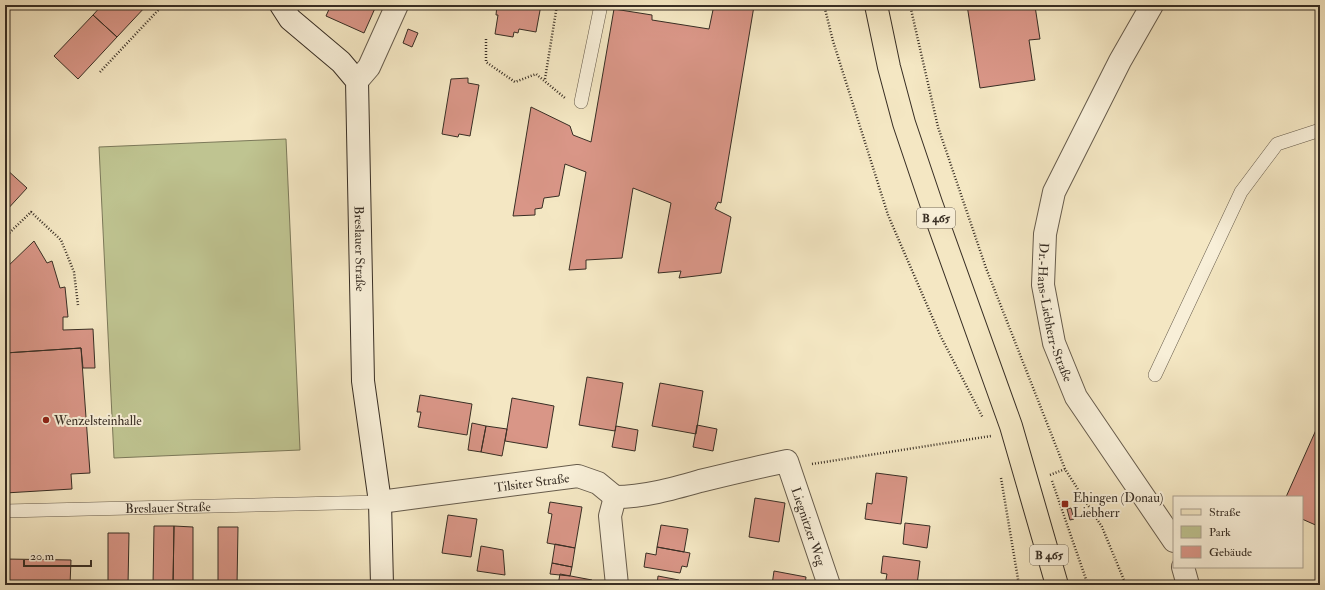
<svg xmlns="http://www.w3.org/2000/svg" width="1325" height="590" viewBox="0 0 1325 590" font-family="'IM FELL Double Pica',serif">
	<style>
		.green { fill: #bfc491; stroke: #7c795a }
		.building { fill: #d99687; stroke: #382e24 }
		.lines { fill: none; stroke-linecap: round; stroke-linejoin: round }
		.lane-casing { stroke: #675c4c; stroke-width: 14 }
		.street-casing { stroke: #675c4c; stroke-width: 24 }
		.secondary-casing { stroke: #382e24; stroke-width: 24 }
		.primary-casing { stroke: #382e24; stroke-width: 24 }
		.path { stroke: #382e24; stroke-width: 2.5; stroke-dasharray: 1 2; stroke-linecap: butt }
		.lane { stroke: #f8efd8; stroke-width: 13 }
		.street { stroke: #f8efd8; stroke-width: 22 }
		.secondary { stroke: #f8efd8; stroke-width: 22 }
		.primary { stroke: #f4e7c3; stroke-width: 22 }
		.poi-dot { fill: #8f2418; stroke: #f8efd8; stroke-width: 1.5 }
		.labels { text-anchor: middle; stroke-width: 4; stroke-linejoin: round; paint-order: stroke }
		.shield { fill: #f8efd8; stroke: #72685a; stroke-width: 1 }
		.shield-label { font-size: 12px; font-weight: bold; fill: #382e24 }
		.street-label { font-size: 13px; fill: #382e24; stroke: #f8efd8 }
		.poi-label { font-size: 13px; fill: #382e24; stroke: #f8efd8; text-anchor: start }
	</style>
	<rect width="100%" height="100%" fill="#f4e7c3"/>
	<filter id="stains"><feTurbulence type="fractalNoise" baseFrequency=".005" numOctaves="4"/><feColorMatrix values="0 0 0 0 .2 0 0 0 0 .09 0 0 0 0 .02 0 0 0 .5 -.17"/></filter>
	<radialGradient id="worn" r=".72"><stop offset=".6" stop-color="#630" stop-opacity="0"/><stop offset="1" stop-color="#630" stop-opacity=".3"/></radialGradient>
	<path class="green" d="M 286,139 L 300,450 L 114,458 L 99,147 Z"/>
	<path class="building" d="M 102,5 L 147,5 L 117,37 L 93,15 Z
		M 331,5 L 374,5 L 376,6 L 364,33 L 326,16 Z
		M 497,5 L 541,5 L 536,32 L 519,29 L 518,33 L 514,32 L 513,37 L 495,34 L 498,15 L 496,15 Z
		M 714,5 L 754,6 L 721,203 L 718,202 L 715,209 L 731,217 L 721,273 L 679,278 L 681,271 L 658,273 L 671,203 L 633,188 L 622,258 L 586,260 L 586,269 L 569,270 L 586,172 L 565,164 L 559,196 L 544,198 L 542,208 L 535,209 L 535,215 L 513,216 L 531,107 L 570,126 L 573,135 L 591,142 L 614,9 L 652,15 L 652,20 L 709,29 Z
		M 967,5 L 1024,5 L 1025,8 L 1035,6 L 1040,39 L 1029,40 L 1035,80 L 980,88 Z
		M 93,15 L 117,37 L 78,79 L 54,56 Z
		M 408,29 L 418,33 L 412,47 L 403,43 Z
		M 468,78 L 468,83 L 479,85 L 470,136 L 459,134 L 458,137 L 442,134 L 451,79 Z
		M 5,168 L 27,188 L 5,212 Z
		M 34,241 L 47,263 L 52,261 L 60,288 L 65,287 L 68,317 L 63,317 L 63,330 L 93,329 L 95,368 L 83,368 L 81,348 L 5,353 L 5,269 Z
		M 81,348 L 90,473 L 71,474 L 72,489 L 5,493 L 5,353 Z
		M 587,377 L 623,383 L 615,431 L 579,425 Z
		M 660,383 L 703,391 L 696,434 L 652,426 Z
		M 420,395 L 472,404 L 467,435 L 418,427 L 421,412 L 417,412 Z
		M 512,398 L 554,406 L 547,448 L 505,441 Z
		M 1320,421 L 1320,527 L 1302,519 L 1302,497 L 1286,497 Z
		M 472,423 L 486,426 L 481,452 L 468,450 Z
		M 697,425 L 717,429 L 713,451 L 693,447 Z
		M 486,426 L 507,429 L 502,456 L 481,452 Z
		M 616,426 L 638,430 L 635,451 L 612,447 Z
		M 876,473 L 907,477 L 901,524 L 865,519 L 867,503 L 872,504 Z
		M 755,498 L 785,503 L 779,542 L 749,537 Z
		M 550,502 L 582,507 L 575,548 L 547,543 L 552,514 L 548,513 Z
		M 1071,508 L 1074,519 L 1070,520 L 1067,509 Z
		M 448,515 L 477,519 L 471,557 L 442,553 Z
		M 905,523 L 930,526 L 927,548 L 903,544 Z
		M 661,525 L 688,529 L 684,552 L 657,547 Z
		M 154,526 L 174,526 L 173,585 L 153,585 Z
		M 174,526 L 193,527 L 193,585 L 173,585 Z
		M 218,527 L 238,527 L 237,585 L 218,585 Z
		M 108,533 L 129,533 L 128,585 L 108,585 Z
		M 555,544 L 575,548 L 572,567 L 552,563 Z
		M 481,546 L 503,550 L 505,575 L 477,571 Z
		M 657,547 L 690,553 L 687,567 L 682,566 L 680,573 L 644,567 L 646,553 L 656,555 Z
		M 883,556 L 920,561 L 917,585 L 885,585 L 887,574 L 881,573 Z
		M 5,559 L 71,560 L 70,585 L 5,585 Z
		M 552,563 L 572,567 L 570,576 L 550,574 Z
		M 774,571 L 806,577 L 805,585 L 772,585 Z
		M 560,574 L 592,580 L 591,585 L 558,585 Z
		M 658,576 L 679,580 L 678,585 L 657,585 Z"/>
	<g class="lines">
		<g class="lane-casing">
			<g id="lane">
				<path d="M 581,102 L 601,5"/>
				<path d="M 1155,375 L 1241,192 L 1277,144 L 1320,130"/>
				<path id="s1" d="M 5,511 L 380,502"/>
			</g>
		</g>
		<g class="street-casing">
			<g id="street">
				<path id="s2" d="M 1152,5 L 1120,61 L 1054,192 L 1045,234 L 1043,285 L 1054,343 L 1076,397 L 1174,541"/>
				<path d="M 357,81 L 369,67 L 397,5"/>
				<path d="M 615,497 L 610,516 L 617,585"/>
				<path id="s3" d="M 380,502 L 578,476 L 598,483 L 615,497 C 644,497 672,489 700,481 C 729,474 758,467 787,461 L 829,585"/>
				<path d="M 1183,567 L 1188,585"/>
			</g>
		</g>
		<g class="secondary-casing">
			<g id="secondary">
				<path id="s4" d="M 281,5 L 290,19 L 341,62 L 357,81 L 363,381 L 380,502 L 382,585"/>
			</g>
		</g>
		<g class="primary-casing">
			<path id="primary" d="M 876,5 L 889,67 L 904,123 L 931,203 L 1011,426 L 1057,585"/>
		</g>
		<path class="path" d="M 824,5 L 833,41 L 888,215 L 940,335 L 983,418
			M 910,5 L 938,127 L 986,268 L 1065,469 L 1102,527 L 1126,585
			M 486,39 L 486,62 L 515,82 L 536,74 L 565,98
			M 100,72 L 163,5
			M 545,79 L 557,5
			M 5,237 L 31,212 L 61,240 L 74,272 L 78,305
			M 812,464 L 991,436
			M 1050,475 L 1065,469
			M 1001,478 L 1019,585
			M 1052,481 L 1088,585"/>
		<use href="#lane" class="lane"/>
		<use href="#street" class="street"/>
		<use href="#secondary" class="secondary"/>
		<use href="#primary" class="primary"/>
	</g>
	<g class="poi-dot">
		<circle cx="46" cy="420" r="4"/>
		<rect x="1061" y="500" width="8" height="8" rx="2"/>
	</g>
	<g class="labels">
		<g class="shield">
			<rect x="917" y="208" width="38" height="20" rx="3"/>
			<rect x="1030" y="545" width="38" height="20" rx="3"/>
		</g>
		<g class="shield-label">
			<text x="936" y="222">B 465</text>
			<text x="1049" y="559">B 465</text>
		</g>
		<g class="street-label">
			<text dy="5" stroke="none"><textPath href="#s4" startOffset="276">Breslauer Straße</textPath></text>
			<text dy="5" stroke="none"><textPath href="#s2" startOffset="334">Dr.-Hans-Liebherr-Straße</textPath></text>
			<text dy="5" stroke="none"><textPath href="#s3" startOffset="153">Tilsiter Straße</textPath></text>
			<text dy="5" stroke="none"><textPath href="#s1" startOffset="163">Breslauer Straße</textPath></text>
			<text dy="5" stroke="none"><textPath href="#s3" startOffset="488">Liegnitzer Weg</textPath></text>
		</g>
		<g class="poi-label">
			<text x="54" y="425">Wenzelsteinhalle</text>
			<text x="1073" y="502">Ehingen (Donau)<tspan x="1073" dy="15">Liebherr</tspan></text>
		</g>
	</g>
	<rect width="1325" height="590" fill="none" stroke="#f4e7c3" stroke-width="20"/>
	<rect x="6" y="6" width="1313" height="578" fill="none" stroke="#382e24" stroke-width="2"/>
	<rect x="10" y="10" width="1305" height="570" fill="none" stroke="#382e24"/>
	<rect x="1173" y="496" width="130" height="72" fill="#f8efd8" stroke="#aba290"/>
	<rect x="1181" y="509" width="20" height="6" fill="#f4e7c3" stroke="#aba290"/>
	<text x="1209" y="516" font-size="12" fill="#382e24">Straße</text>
	<rect x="1181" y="526" width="20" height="12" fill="#bfc491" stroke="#aba290"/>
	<text x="1209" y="536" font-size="12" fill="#382e24">Park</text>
	<rect x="1181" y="546" width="20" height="12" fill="#d99687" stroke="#aba290"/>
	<text x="1209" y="556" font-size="12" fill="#382e24">Gebäude</text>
	<path d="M24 560v6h67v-6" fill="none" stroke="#382e24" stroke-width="2"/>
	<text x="30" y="560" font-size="12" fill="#382e24" stroke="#f8efd8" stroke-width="3" paint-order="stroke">20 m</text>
	<rect width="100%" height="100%" filter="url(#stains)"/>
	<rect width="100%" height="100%" fill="url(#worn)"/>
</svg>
